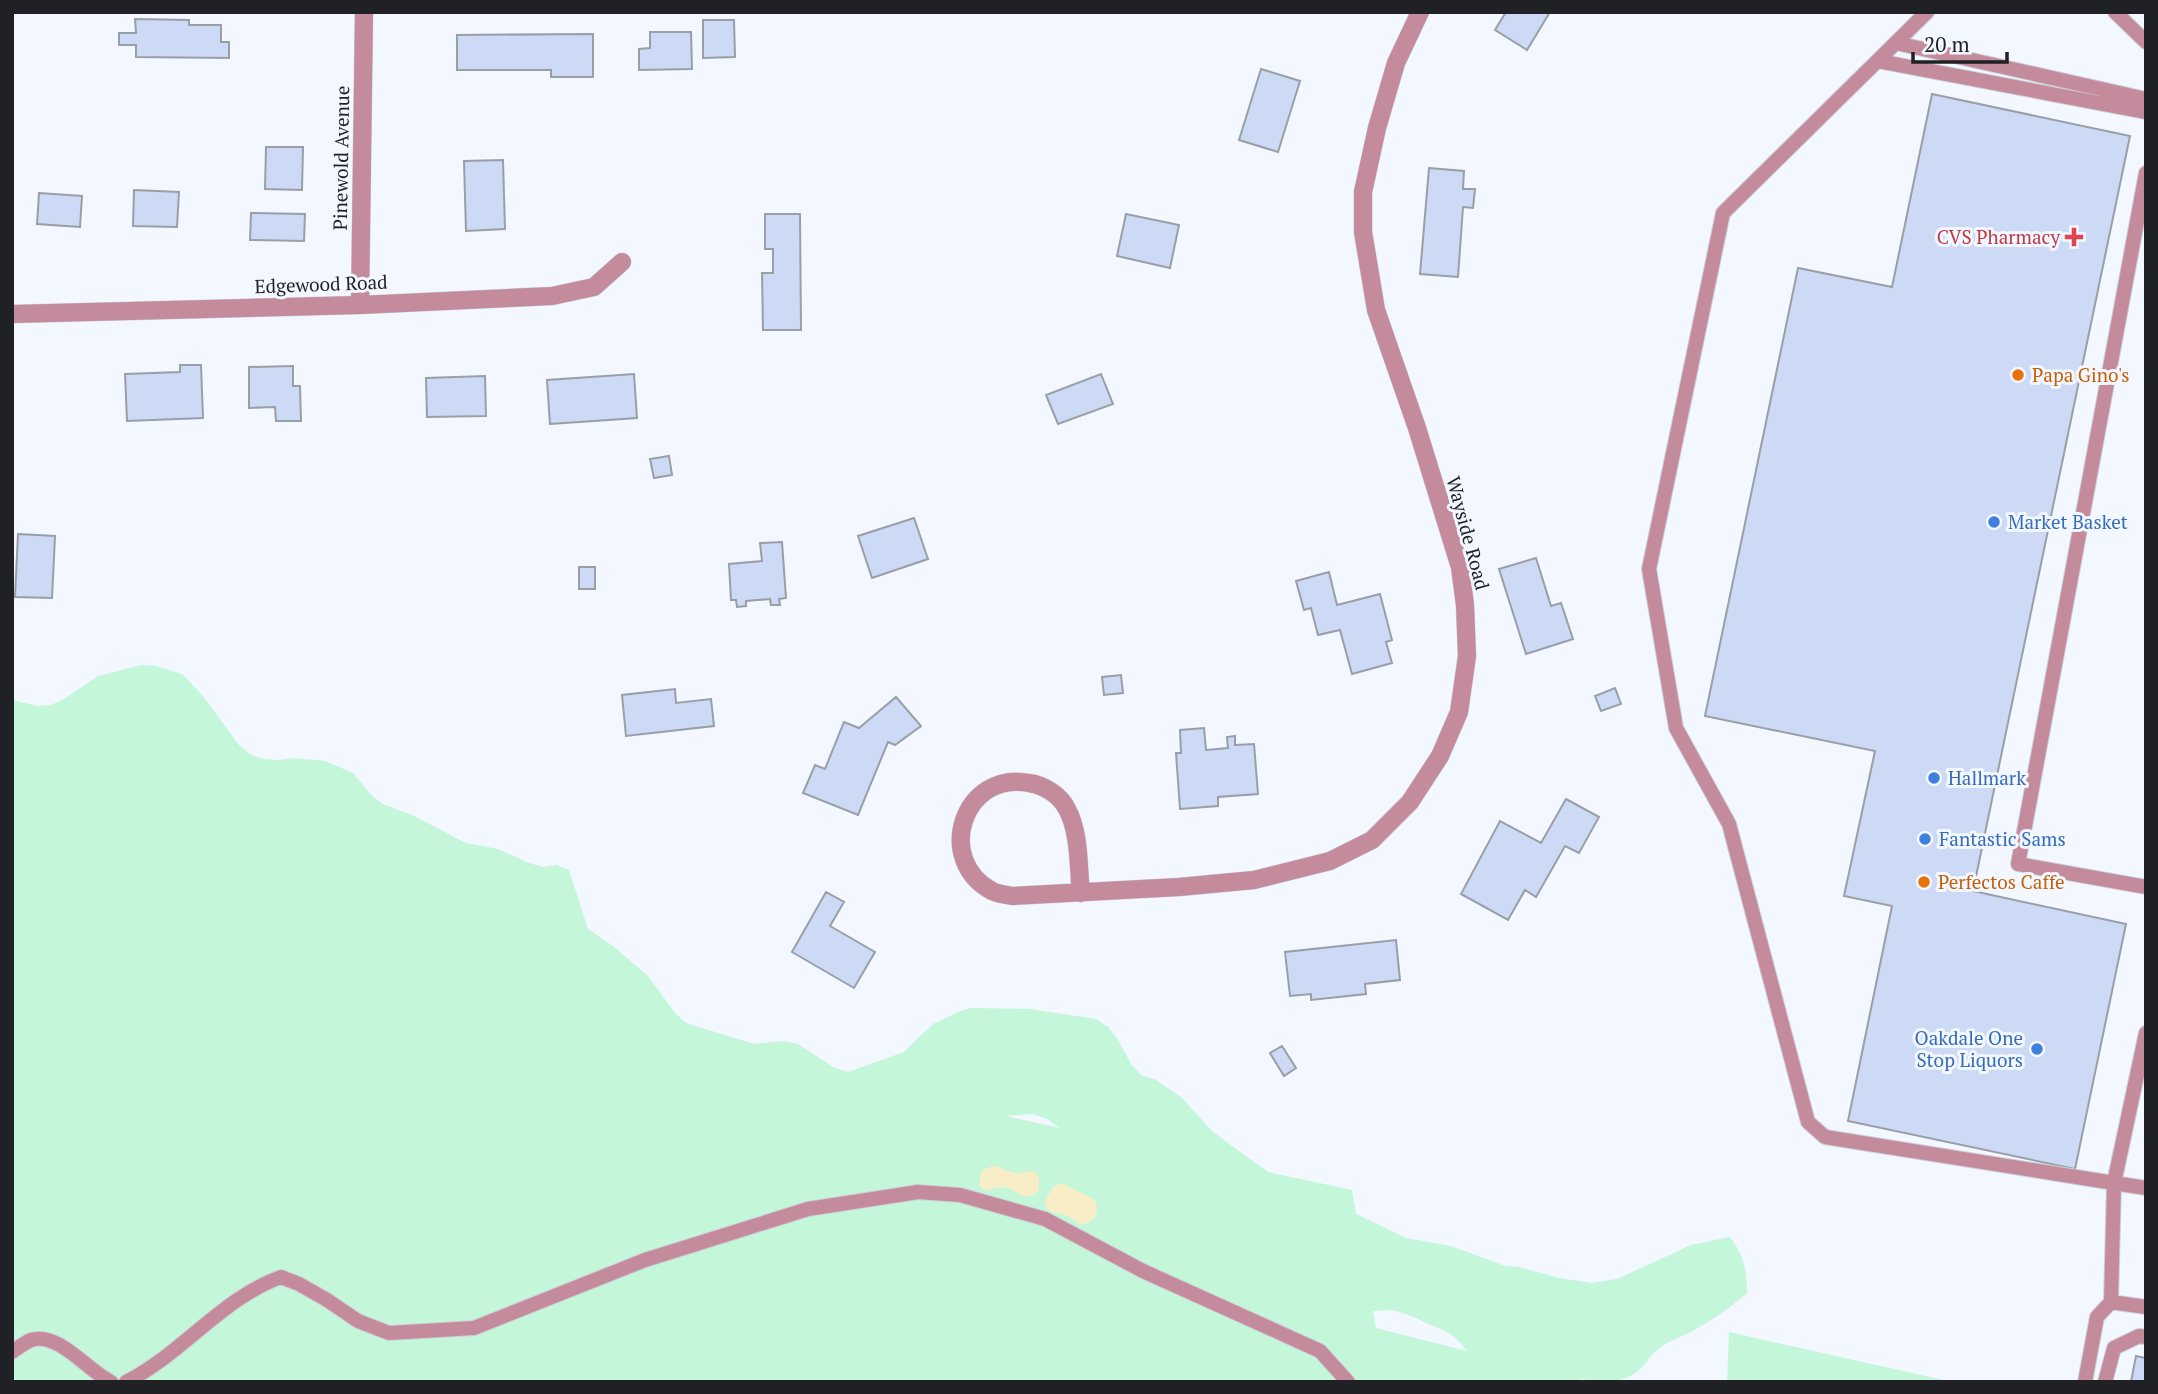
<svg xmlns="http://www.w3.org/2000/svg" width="2158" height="1394" viewBox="0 0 2158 1394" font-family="'PT Serif',serif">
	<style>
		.green { fill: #c4f6da; fill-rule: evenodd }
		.sand { fill: #f7eec8 }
		.building { fill: #ccdaf6; stroke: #9a9ea7; stroke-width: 2 }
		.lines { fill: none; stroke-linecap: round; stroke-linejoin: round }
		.lane-casing { stroke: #cdd0d8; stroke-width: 16 }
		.street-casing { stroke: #cdd0d8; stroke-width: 19 }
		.lane { stroke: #c48b9c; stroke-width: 14 }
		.street { stroke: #c48b9c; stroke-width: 18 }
		.health-dot { fill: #e0444e; stroke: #f3f7ff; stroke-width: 2.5 }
		.food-dot { fill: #e8710a; stroke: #f3f7ff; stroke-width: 2.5 }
		.shop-dot { fill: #3f7fe0; stroke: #f3f7ff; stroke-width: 2.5 }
		.labels { text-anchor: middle; stroke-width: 6; stroke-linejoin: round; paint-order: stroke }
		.street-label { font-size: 19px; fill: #1f2124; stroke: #f3f7ff }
		.health-label { font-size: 19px; fill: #be3a42; stroke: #f3f7ff; text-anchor: end }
		.food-label { font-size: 19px; fill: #c56008; stroke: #f3f7ff; text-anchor: start }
		.shop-label { font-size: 19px; fill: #366cbe; stroke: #f3f7ff; text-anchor: start }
	</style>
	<rect width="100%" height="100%" fill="#f3f7ff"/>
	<path class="green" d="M 141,665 L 156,666 L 182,674 L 203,696 L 239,745 L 250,754 L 264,759 L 278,760 L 294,758 L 325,761 L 353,773 L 373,797 L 385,805 L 414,816 L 466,843 L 498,849 L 529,863 L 543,867 L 556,865 L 569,870 L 588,929 L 613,946 L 648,976 L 675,1013 L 686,1023 L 754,1044 L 784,1041 L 798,1044 L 835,1068 L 848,1072 L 904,1052 L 933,1024 L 958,1012 L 971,1008 L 1030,1009 L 1096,1019 L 1108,1027 L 1117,1038 L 1131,1064 L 1141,1075 L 1156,1080 L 1181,1097 L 1213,1132 L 1268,1172 L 1352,1190 L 1356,1214 L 1406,1238 L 1451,1246 L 1505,1266 L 1519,1267 L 1559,1278 L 1592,1283 L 1617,1279 L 1691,1245 L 1730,1237 C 1744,1255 1747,1271 1747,1293 C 1730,1308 1712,1320 1693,1331 C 1681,1337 1664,1342 1655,1352 C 1643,1364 1641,1374 1622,1379 C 1608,1383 1593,1380 1579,1379 L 1584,1382 L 12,1382 L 12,700 L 37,706 L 51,705 L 64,699 L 98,676 ZM 1033,1114 L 1047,1119 L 1060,1128 L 1006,1116 ZM 1391,1310 C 1402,1312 1408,1315 1418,1319 C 1440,1330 1451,1329 1467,1351 L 1376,1328 L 1373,1311 Z
		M 1729,1332 L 1953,1382 L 1727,1382 Z"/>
	<path class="sand" d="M 992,1166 C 1001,1166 1007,1172 1016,1173 C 1022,1174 1028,1171 1034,1171 L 1039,1177 L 1039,1190 C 1023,1205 1020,1190 1006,1188 C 999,1186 991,1191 982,1189 L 979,1184 L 981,1171 Z
		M 1062,1183 L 1095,1200 C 1101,1213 1093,1225 1079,1224 C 1065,1211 1058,1217 1046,1208 L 1045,1201 L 1053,1187 Z"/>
	<path class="building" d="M 1506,12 L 1550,12 L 1527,50 L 1495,30 Z
		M 135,19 L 189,20 L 189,25 L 221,25 L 221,42 L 229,42 L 229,58 L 136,57 L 136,45 L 119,45 L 119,33 L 136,33 Z
		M 703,20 L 734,20 L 735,57 L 703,58 Z
		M 650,32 L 691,32 L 692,69 L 639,70 L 639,49 L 650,48 Z
		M 593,34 L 593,77 L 551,77 L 551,70 L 457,70 L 457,35 Z
		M 1261,69 L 1300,81 L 1278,152 L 1239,140 Z
		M 1932,94 L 2130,136 L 1973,891 L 2126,924 L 2075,1169 L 1848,1121 L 1892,906 L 1844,896 L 1875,751 L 1705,716 L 1798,268 L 1892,287 Z
		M 266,147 L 303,147 L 302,190 L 265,189 Z
		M 503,160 L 505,229 L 466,231 L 464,161 Z
		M 1429,168 L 1464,171 L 1463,189 L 1475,189 L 1473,208 L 1463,207 L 1458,277 L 1420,274 Z
		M 134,190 L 179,192 L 177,227 L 133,226 Z
		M 39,193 L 82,196 L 80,227 L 37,224 Z
		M 251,213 L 305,214 L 304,241 L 250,240 Z
		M 765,214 L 800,214 L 801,330 L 763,330 L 762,273 L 773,273 L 773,249 L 765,249 Z
		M 1126,214 L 1179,225 L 1170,268 L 1117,256 Z
		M 180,365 L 201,365 L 203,418 L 127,421 L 125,374 L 180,372 Z
		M 293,366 L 293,386 L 300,386 L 301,421 L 276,421 L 275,407 L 249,408 L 249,367 Z
		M 634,374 L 637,418 L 550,424 L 547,380 Z
		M 1101,374 L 1113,404 L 1058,424 L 1046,395 Z
		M 485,376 L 486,416 L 427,417 L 426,378 Z
		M 669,456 L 672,475 L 654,478 L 650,459 Z
		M 914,518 L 928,559 L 872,578 L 858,536 Z
		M 18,534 L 55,536 L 52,598 L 15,597 Z
		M 782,542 L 786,598 L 779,599 L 780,605 L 771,605 L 770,599 L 746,601 L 746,606 L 737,607 L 736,600 L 731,600 L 729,564 L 762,561 L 760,543 Z
		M 1536,558 L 1551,606 L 1561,603 L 1573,639 L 1526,654 L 1499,569 Z
		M 579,567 L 595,567 L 595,589 L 579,589 Z
		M 1329,572 L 1337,605 L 1380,594 L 1392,640 L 1386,642 L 1392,663 L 1352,674 L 1340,630 L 1318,635 L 1311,608 L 1304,610 L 1296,581 Z
		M 1121,675 L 1123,693 L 1104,695 L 1102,677 Z
		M 1615,688 L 1621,704 L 1601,711 L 1595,696 Z
		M 675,689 L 676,703 L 711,699 L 714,726 L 626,736 L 622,695 Z
		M 896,697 L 921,726 L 895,745 L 888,742 L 858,815 L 803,793 L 815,765 L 825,769 L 844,722 L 859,728 Z
		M 1204,728 L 1206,750 L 1228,748 L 1227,737 L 1235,736 L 1235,745 L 1254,744 L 1258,794 L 1218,797 L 1218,806 L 1180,809 L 1176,753 L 1181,753 L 1180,730 Z
		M 1566,799 L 1599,817 L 1579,853 L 1565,846 L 1536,897 L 1525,890 L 1508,920 L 1461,894 L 1500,821 L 1541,843 Z
		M 826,892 L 844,902 L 830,926 L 875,952 L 854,988 L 792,952 Z
		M 1396,940 L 1400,980 L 1365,984 L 1366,994 L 1311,1000 L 1311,994 L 1290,996 L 1285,952 Z
		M 1282,1046 L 1296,1068 L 1284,1076 L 1270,1053 Z
		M 2136,1356 L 2146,1358 L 2146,1382 L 2131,1382 Z"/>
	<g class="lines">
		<g class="lane-casing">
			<path id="lane" d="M 1927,12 L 1723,213 L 1649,569 L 1676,728 L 1729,824 L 1808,1122 L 1825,1137 L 2114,1183 L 2146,1033
				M 2115,12 L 2146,42
				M 1896,43 L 2146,99
				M 1878,61 L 2146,112
				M 2146,173 L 2018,864 L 2146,887
				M 2111,1302 L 2146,1307
				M 12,1352 C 18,1348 24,1343 31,1340 C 58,1331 88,1371 111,1382
				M 126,1382 C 182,1354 222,1298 281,1277 L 299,1284 L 327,1300 L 358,1321 L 389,1333 L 474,1328 L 645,1260 L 808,1209 L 918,1192 L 960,1195 L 1045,1219 L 1143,1271 L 1320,1351 L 1348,1382
				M 2085,1382 L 2097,1317 L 2111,1302 L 2114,1183 L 2146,1188
				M 2105,1382 L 2114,1348 L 2139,1336 L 2146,1337"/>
		</g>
		<g class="street-casing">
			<path id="street" d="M 360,305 L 364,12
				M 12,314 L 360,305 L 552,296 L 594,287 L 622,262
				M 1081,893 C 1078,866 1080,833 1067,809 C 1060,795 1044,785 1029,783 C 963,770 934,860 992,891 C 998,894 1006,895 1013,896 L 1179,887 L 1254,880 L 1330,861 L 1372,840 L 1410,802 L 1440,756 L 1459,712 L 1467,656 L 1465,605 L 1460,567 L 1417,428 L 1376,310 L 1363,232 L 1363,192 L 1377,128 L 1396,63 L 1420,12"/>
		</g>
		<use href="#lane" class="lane"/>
		<use href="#street" class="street"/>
	</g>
	<path class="health-dot" d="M2070.5 226.5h7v7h7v7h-7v7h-7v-7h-7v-7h7z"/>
	<g class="food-dot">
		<circle cx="2018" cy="375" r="7"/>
		<circle cx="1924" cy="882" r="7"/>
	</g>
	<g class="shop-dot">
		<circle cx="1994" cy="522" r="7"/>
		<circle cx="1934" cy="778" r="7"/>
		<circle cx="1925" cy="839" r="7"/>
		<circle cx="2037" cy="1049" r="7"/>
	</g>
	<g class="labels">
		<g class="street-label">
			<text transform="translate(341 158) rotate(-89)" y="7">Pinewold Avenue</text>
			<text transform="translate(321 284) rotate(-2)" y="7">Edgewood Road</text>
			<text transform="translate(1468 533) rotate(75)" y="7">Wayside Road</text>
		</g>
		<g class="health-label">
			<text x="2060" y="244">CVS Pharmacy</text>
		</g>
		<g class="food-label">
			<text x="2032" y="382">Papa Gino's</text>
			<text x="1938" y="889">Perfectos Caffe</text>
		</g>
		<g class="shop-label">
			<text x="2008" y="529">Market Basket</text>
			<text x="1948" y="785">Hallmark</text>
			<text x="1939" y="846">Fantastic Sams</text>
			<text x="2023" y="1045" text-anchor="end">Oakdale One<tspan x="2023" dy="22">Stop Liquors</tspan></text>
		</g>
	</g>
	<rect width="2158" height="1394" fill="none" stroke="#1f2124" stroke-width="28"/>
	<path d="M1913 52v10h94v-10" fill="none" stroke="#1f2124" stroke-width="3.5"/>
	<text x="1924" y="52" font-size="21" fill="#1f2124" stroke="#f3f7ff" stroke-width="5" paint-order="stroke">20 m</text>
</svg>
